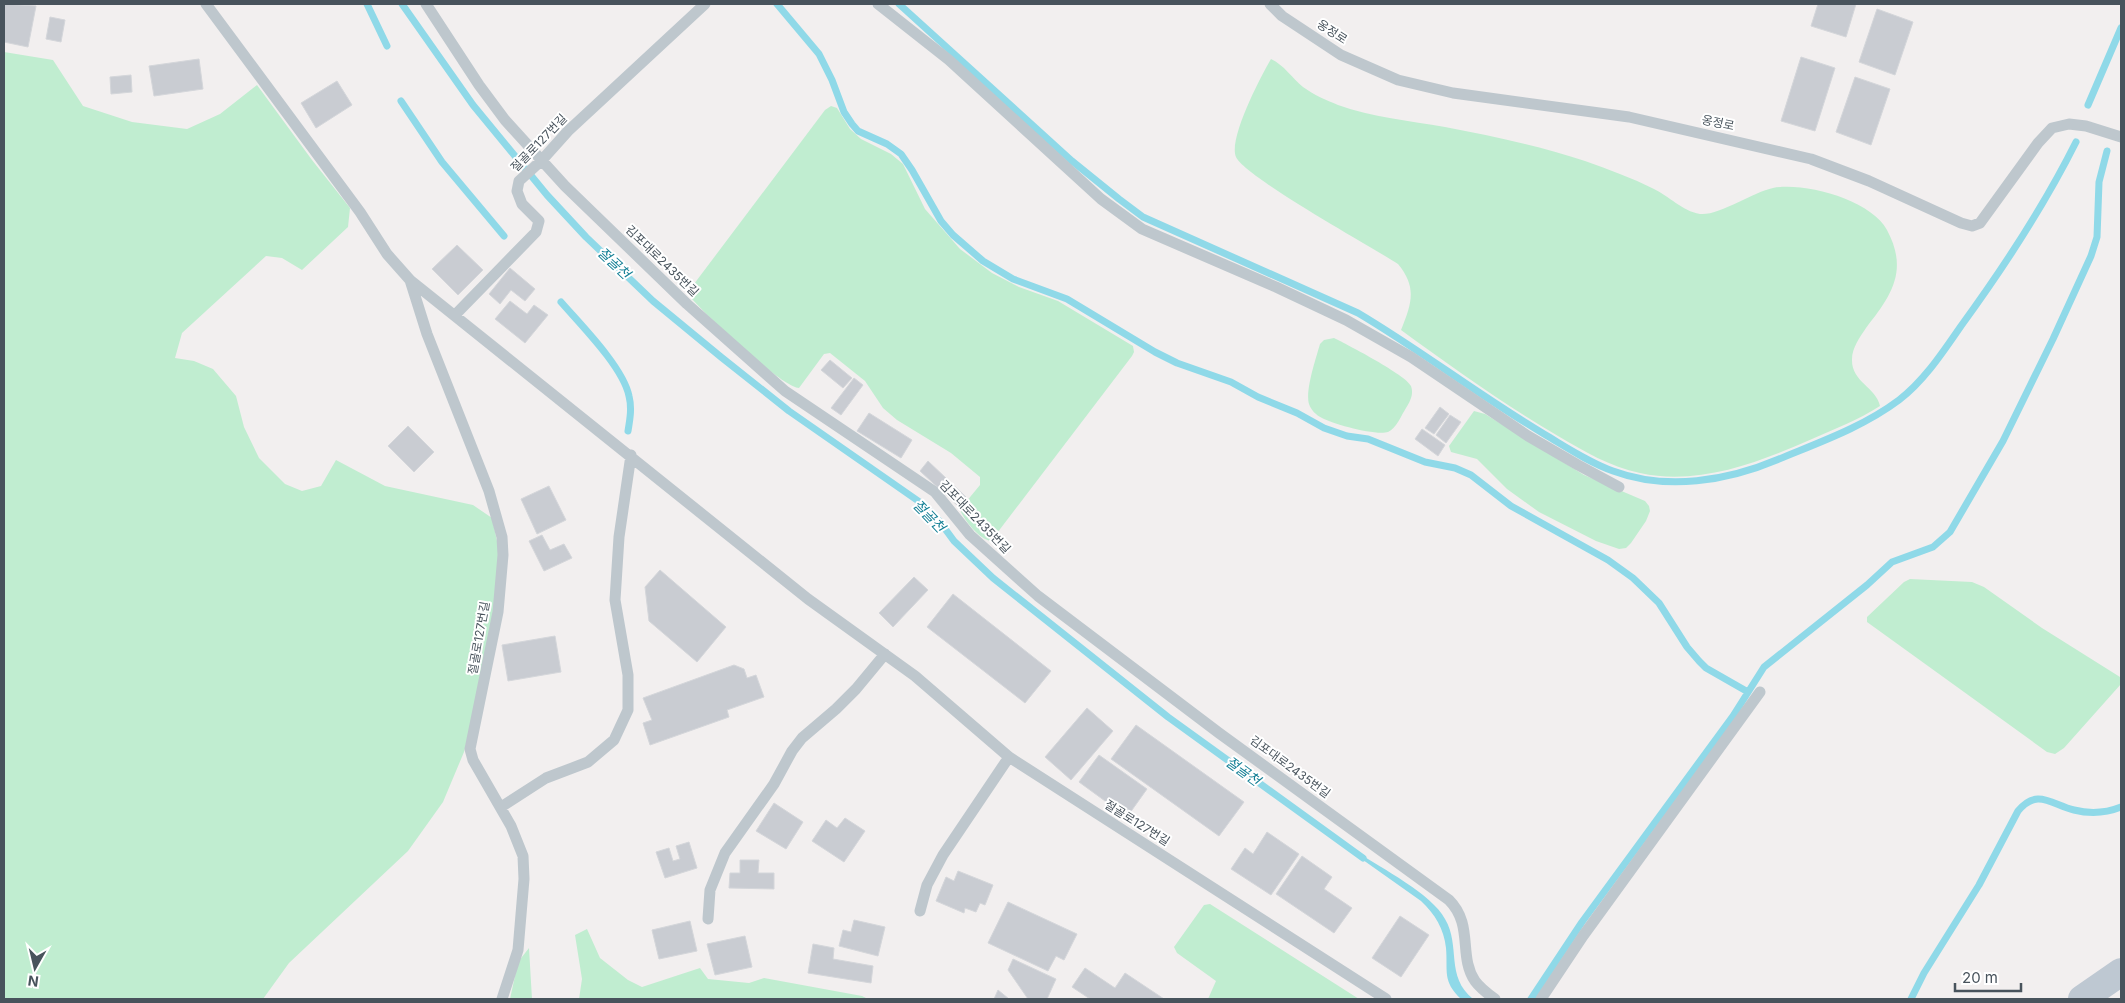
<svg xmlns="http://www.w3.org/2000/svg" width="2125" height="1003" viewBox="0 0 2125 1003" font-family="Inter,'Noto Sans KR',sans-serif">
	<style>
		.green { fill: #c0edd0 }
		.water { fill: #8fd9e8 }
		.lines { fill: none; stroke-linecap: round; stroke-linejoin: round }
		.stream { stroke: #8fd9e8; stroke-width: 7 }
		.building { fill: #c9ccd2; stroke: #d4d6da }
		.lane { stroke: #bec7cd; stroke-width: 11 }
		.secondary { stroke: #bec8d2; stroke-width: 28 }
		.labels { text-anchor: middle; stroke-width: 4; stroke-linejoin: round; paint-order: stroke }
		.street-label { font-size: 12px; fill: #48535c; stroke: #fff }
		.water-label { font-size: 14px; font-style: italic; fill: #137f95; stroke: #fff }
	</style>
	<rect width="100%" height="100%" fill="#f2efef"/>
	<path class="green" d="M 4,52 L 53,60 L 83,106 L 132,122 L 187,129 L 220,114 L 257,85 L 312,160 L 350,208 L 348,227 L 302,270 L 282,258 L 266,256 L 182,333 L 175,358 L 194,361 L 213,369 L 236,396 L 244,427 L 259,458 L 285,484 L 302,491 L 321,486 L 336,460 L 385,486 L 473,505 L 492,518 L 499,550 L 495,609 L 483,675 L 464,752 L 443,802 L 408,851 L 289,963 L 263,999 L 4,999 Z
		M 1271,59 C 1284,65 1292,78 1303,87 C 1314,95 1326,100 1338,105 C 1372,117 1410,121 1445,127 C 1492,136 1539,146 1585,161 C 1608,169 1632,178 1654,189 C 1669,196 1682,211 1700,214 C 1719,216 1753,192 1773,188 C 1805,182 1871,200 1887,230 C 1909,271 1891,296 1866,328 C 1860,337 1852,348 1852,359 C 1851,382 1876,387 1880,406 C 1858,420 1835,429 1812,439 C 1759,462 1699,486 1640,473 C 1610,467 1584,451 1558,436 C 1503,404 1452,367 1401,330 C 1412,303 1417,287 1398,264 C 1372,247 1245,177 1236,157 C 1228,139 1261,76 1271,59 Z
		M 831,106 L 837,108 L 850,129 L 861,139 L 891,154 L 903,164 L 925,209 L 960,249 L 992,273 L 1019,287 L 1058,301 L 1133,346 L 1134,352 L 1132,356 L 991,541 C 979,539 966,522 961,512 L 961,508 L 980,485 L 980,477 L 951,453 L 897,420 L 883,408 L 865,381 L 830,353 L 824,354 L 799,388 C 781,387 707,316 692,299 L 689,291 L 694,284 L 825,110 Z
		M 1334,338 C 1348,345 1406,375 1411,386 C 1414,394 1410,402 1406,408 C 1402,414 1396,429 1388,432 C 1376,436 1333,424 1322,418 C 1316,415 1311,410 1309,404 C 1305,391 1316,358 1320,344 L 1324,340 Z
		M 1474,411 L 1485,414 L 1584,475 L 1645,501 L 1649,506 L 1650,511 L 1646,521 L 1631,543 L 1626,548 L 1619,549 L 1596,541 L 1539,512 L 1507,489 L 1477,459 L 1451,452 L 1449,446 Z
		M 1910,579 L 1972,582 L 1984,587 L 2042,628 L 2120,677 L 2121,684 L 2064,748 L 2055,754 L 2047,752 L 1867,622 L 1867,617 L 1904,582 Z
		M 1210,904 L 1359,999 L 1208,999 L 1216,981 L 1177,953 L 1174,947 L 1204,905 Z
		M 587,929 L 600,958 L 628,980 L 642,987 L 700,968 L 708,979 L 749,983 L 764,978 L 862,996 L 868,999 L 579,999 L 582,979 L 575,935 Z
		M 529,948 L 532,999 L 510,999 L 518,962 Z"/>
	<path class="water" d="M 1357,852 C 1381,868 1432,894 1445,919 C 1461,946 1445,976 1473,999 L 1461,999 C 1442,981 1448,971 1446,948 C 1444,929 1435,914 1421,901 L 1356,855 Z"/>
	<g class="lines">
		<path class="stream" d="M 367,4 L 387,46
			M 402,4 L 473,105 L 547,195 L 586,237 L 653,301 L 721,357 L 789,411 L 924,505 L 940,522 L 954,541 L 993,578 L 1168,717 L 1363,858
			M 777,4 L 819,54 L 832,80 L 844,112 L 852,124 L 858,131 L 887,144 L 901,154 L 912,170 L 941,221 L 953,235 L 983,261 L 1013,279 L 1067,299 L 1155,352 L 1177,363 L 1231,382 L 1258,397 L 1297,413 L 1324,428 L 1347,436 L 1368,439 L 1425,462 L 1455,468 L 1471,475 L 1511,506 L 1608,560 L 1633,578 L 1659,603 L 1687,647 L 1699,661 L 1706,668 L 1748,692
			M 899,4 L 1072,161 L 1119,199 L 1143,217 L 1358,313 C 1422,351 1480,396 1544,434 C 1566,447 1588,462 1613,471 C 1667,491 1727,481 1779,459 C 1820,442 1863,427 1899,400 C 1924,381 1943,352 1961,326 C 2004,267 2043,208 2076,142
			M 401,101 L 442,162 L 504,236
			M 2088,105 L 2121,28
			M 561,302 C 581,325 623,367 629,396 C 632,408 630,419 628,431
			M 1531,999 L 1582,922 L 1733,716 L 1764,667 L 1867,585 L 1892,562 L 1933,547 L 1950,532 L 2003,441 L 2053,339 L 2091,256 L 2097,237 L 2099,182 L 2107,151
			M 1911,999 L 1924,973 L 1979,885 L 2018,811 C 2037,788 2051,804 2074,810 C 2090,814 2106,813 2121,807"/>
	</g>
	<path class="building" d="M 4,4 L 36,6 L 28,47 L 4,42 Z
		M 1818,4 L 1856,4 L 1846,37 L 1811,26 Z
		M 1877,9 L 1913,22 L 1895,75 L 1859,62 Z
		M 50,17 L 65,20 L 61,42 L 46,39 Z
		M 1801,57 L 1835,68 L 1815,131 L 1781,121 Z
		M 199,59 L 203,89 L 154,96 L 149,66 Z
		M 131,75 L 132,92 L 111,94 L 110,77 Z
		M 1855,77 L 1890,89 L 1871,145 L 1836,132 Z
		M 337,81 L 352,105 L 316,128 L 301,103 Z
		M 457,245 L 483,270 L 458,295 L 432,269 Z
		M 510,268 L 535,289 L 525,301 L 511,290 L 500,304 L 489,294 Z
		M 510,301 L 527,314 L 534,305 L 548,315 L 525,343 L 495,319 Z
		M 830,360 L 852,378 L 843,388 L 821,370 Z
		M 854,378 L 863,385 L 841,415 L 831,408 Z
		M 1440,407 L 1449,414 L 1434,434 L 1425,428 Z
		M 869,413 L 912,440 L 901,458 L 857,431 Z
		M 1450,415 L 1461,422 L 1446,443 L 1436,435 Z
		M 408,426 L 434,452 L 414,472 L 388,446 Z
		M 1422,429 L 1445,445 L 1438,456 L 1415,439 Z
		M 928,461 L 966,497 L 958,506 L 920,471 Z
		M 549,486 L 566,520 L 537,534 L 521,499 Z
		M 542,535 L 550,550 L 564,544 L 572,558 L 544,571 L 529,541 Z
		M 660,570 L 726,627 L 697,662 L 649,621 L 645,587 Z
		M 914,577 L 928,590 L 893,627 L 879,613 Z
		M 953,594 L 1051,671 L 1025,703 L 927,627 Z
		M 555,636 L 561,672 L 508,681 L 502,645 Z
		M 734,665 L 744,669 L 747,678 L 756,675 L 764,697 L 727,710 L 729,717 L 650,745 L 643,723 L 652,720 L 643,698 Z
		M 1087,708 L 1113,731 L 1071,780 L 1045,757 Z
		M 1136,725 L 1244,802 L 1219,836 L 1111,759 Z
		M 1099,755 L 1147,789 L 1127,817 L 1079,782 Z
		M 774,803 L 803,822 L 786,849 L 756,831 Z
		M 845,818 L 865,831 L 844,862 L 812,841 L 826,820 L 837,828 Z
		M 1267,832 L 1299,854 L 1271,895 L 1231,869 L 1245,848 L 1253,854 Z
		M 689,842 L 697,868 L 665,878 L 656,852 L 669,848 L 673,861 L 680,859 L 676,846 Z
		M 1302,856 L 1332,877 L 1324,889 L 1352,908 L 1334,933 L 1276,894 Z
		M 740,860 L 759,860 L 758,873 L 774,873 L 774,889 L 729,888 L 730,873 L 740,873 Z
		M 958,871 L 993,885 L 985,905 L 980,903 L 976,912 L 965,908 L 964,913 L 936,901 L 946,877 L 954,881 Z
		M 1008,902 L 1077,934 L 1064,960 L 1056,956 L 1048,971 L 988,943 Z
		M 1400,916 L 1429,935 L 1401,977 L 1372,958 Z
		M 854,920 L 885,927 L 878,956 L 839,946 L 843,930 L 851,932 Z
		M 690,921 L 697,951 L 659,959 L 652,930 Z
		M 745,936 L 752,967 L 715,975 L 707,944 Z
		M 813,944 L 834,948 L 833,959 L 873,966 L 871,983 L 808,973 Z
		M 1013,959 L 1056,979 L 1047,999 L 1028,999 L 1008,970 Z
		M 1085,968 L 1115,988 L 1125,973 L 1164,999 L 1090,999 L 1072,987 Z
		M 998,990 L 1009,999 L 994,999 Z"/>
	<g class="lines">
		<path class="lane" d="M 206,4 L 360,212 L 387,254 L 410,280 L 808,599 L 915,676 L 1009,757 L 1386,999
			M 426,4 L 479,85 L 505,120 L 565,186 L 687,304 L 785,391 L 935,492 L 970,535 L 1038,596 L 1219,733 L 1449,900 C 1474,925 1458,956 1475,981 C 1480,988 1488,994 1495,999
			M 878,4 L 949,60 L 1101,199 L 1142,229 L 1276,287 L 1346,320 L 1411,357 L 1528,436 L 1578,465 L 1619,487
			M 1270,4 L 1282,16 L 1341,55 L 1398,80 L 1453,93 L 1629,117 L 1811,159 L 1869,181 L 1961,223 L 1972,226 L 1980,223 L 2038,143 L 2052,128 L 2069,124 L 2086,126 L 2121,137
			M 410,280 L 427,334 L 489,491 L 502,537 L 503,555 L 498,612 L 470,749 L 473,760 L 511,826 L 523,856 L 524,879 L 518,950 L 502,999
			M 455,315 L 536,232 L 539,221 L 522,204 L 517,191 L 519,181 L 542,160 L 568,131 L 705,4
			M 501,807 L 546,778 L 588,762 L 614,740 L 628,710 L 628,675 L 615,600 L 619,537 L 631,455
			M 920,911 L 927,885 L 943,855 L 1009,757
			M 708,919 L 710,890 L 725,853 L 774,784 L 792,751 L 802,738 L 836,709 L 856,689 L 885,654
			M 1541,999 L 1583,936 L 1760,692"/>
		<path class="secondary" d="M 2082,999 L 2121,972"/>
	</g>
	<g class="labels">
		<g class="street-label">
			<text transform="translate(1332 32) rotate(33)" y="4">옹정로</text>
			<text transform="translate(1718 123) rotate(12)" y="4">옹정로</text>
			<text transform="translate(539 143) rotate(-46)" y="4">절골로127번길</text>
			<text transform="translate(662 261) rotate(44)" y="4">김포대로2435번길</text>
			<text transform="translate(975 517) rotate(46)" y="4">김포대로2435번길</text>
			<text transform="translate(479 638) rotate(-80)" y="4">절골로127번길</text>
			<text transform="translate(1290 767) rotate(36)" y="4">김포대로2435번길</text>
			<text transform="translate(1137 823) rotate(32)" y="4">절골로127번길</text>
		</g>
		<g class="water-label">
			<text transform="translate(614 263) rotate(43)" y="5">절골천</text>
			<text transform="translate(929 516) rotate(46)" y="5">절골천</text>
			<text transform="translate(1243 771) rotate(36)" y="5">절골천</text>
		</g>
	</g>
	<rect width="2125" height="1003" fill="none" stroke="#48535c" stroke-width="10"/>
	<g transform="translate(35 968) rotate(188)" stroke="#ffffff" stroke-width="4" paint-order="stroke">
	<path d="M0-4L9 19L0 12L-9 19Z" fill="#48535c"/>
	<text y="-8" font-size="14" font-weight="bold" text-anchor="middle" fill="#48535c">N</text>
	</g>
	<path d="M1955 983v8h66v-8" fill="none" stroke="#48535c" stroke-width="2.5"/>
	<text x="1962" y="983" font-size="15" fill="#48535c" stroke="#ffffff" stroke-width="4" paint-order="stroke">20 m</text>
</svg>
